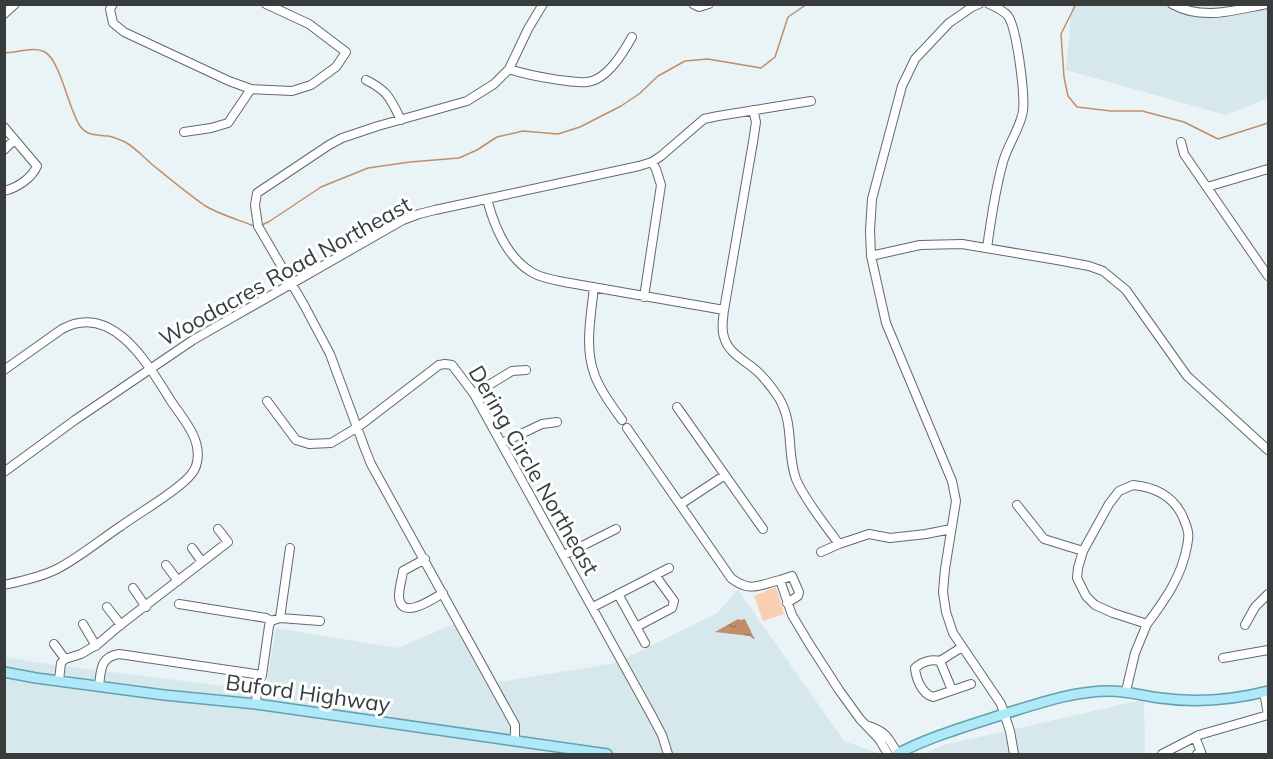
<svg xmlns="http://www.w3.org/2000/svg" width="1273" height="759" viewBox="0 0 1273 759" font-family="Mulish,sans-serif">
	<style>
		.built { fill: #d7e8ed }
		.garden { fill: #facfb1 }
		.water { fill: url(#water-ripples) }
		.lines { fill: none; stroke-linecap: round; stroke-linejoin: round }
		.stream { stroke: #c18e6a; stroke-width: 1.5 }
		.minor-casing { stroke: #626a6c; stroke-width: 10 }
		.major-casing { stroke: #62a1b2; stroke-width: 12 }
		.minor { stroke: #fff; stroke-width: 8 }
		.major { stroke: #afe8f7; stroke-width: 9 }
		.labels { text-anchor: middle; stroke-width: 6; stroke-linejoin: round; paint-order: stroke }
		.street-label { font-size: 22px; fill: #383c3d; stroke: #fdffff }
	</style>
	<defs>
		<pattern id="water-ripples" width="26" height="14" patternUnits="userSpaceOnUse" patternTransform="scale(1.5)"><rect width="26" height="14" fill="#c18e6a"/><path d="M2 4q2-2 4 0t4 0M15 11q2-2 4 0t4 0" fill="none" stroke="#9e7558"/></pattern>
	</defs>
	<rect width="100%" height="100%" fill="#eaf3f5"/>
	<path class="built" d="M 1072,5 L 1268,5 L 1268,98 L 1226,115 L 1066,70 Z
		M 738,590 L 844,741 L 880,754 L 5,754 L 4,657 L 48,664 L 265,691 L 276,628 L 398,648 L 454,624 L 487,684 L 616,663 L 717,613 Z
		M 1142,700 L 1144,700 L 1145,754 L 923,754 L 944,745 Z"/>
	<path class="garden" d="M 776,587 L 784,614 L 763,621 L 754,596 Z"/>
	<path class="water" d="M 738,619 L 740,620 L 745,619 L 755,640 L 750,636 L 715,632 Z"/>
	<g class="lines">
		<path class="stream" d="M 1076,4 L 1061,34 L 1064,77 L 1068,96 L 1077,107 L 1111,111 L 1142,111 L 1184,122 L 1218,139 L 1268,123
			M 4,53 C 17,53 34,46 45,52 C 61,62 68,108 80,126 C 87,136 97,135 108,136 C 114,137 120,140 125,142 C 136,148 144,158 154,166 C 170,179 187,193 204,205 C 218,214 239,220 254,226
			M 262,225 L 270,221 L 321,187 L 368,168 L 410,162 L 459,158 L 477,150 L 497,137 L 523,131 L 558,134 L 580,127 L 621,106 L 639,94 L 658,76 L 685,61 L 708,59 L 761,68 L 775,57 L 788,17 L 807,4"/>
		<g class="minor-casing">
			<path id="minor" d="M 113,4 L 110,9 L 113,23 L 124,32 L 229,81 L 251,89 L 292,91 L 311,85 L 336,67 L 346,52 L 309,24 L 266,4
				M 693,4 L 699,7 L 709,4
				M 979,4 L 972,7 L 949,23 L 915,59 L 902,86 L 872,199 L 870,230 L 871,256 L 886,323 L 952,481 L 956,501 L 945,569 L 943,592 L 946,612 L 953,633 L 1001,704 L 1010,731 L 1014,754
				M 1172,4 C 1203,21 1235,10 1267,4
				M 4,14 L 15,4
				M 509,69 C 527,75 540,77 559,80 C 568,81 578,83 587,82 C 607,80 623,53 632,37
				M 366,80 C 388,91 390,98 401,120
				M 753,110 L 756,122 L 753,142 L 724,310 C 723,319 721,329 724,337 C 729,355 747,361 759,373 C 766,380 773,389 779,398 C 795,426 786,452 796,479 C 804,499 826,526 839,544
				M 4,127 L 37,166 C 32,178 17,188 4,191
				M 184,132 L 211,128 L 228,123 L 251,89
				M 1181,142 L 1184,154 L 1268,276
				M 4,150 L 14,140
				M 1207,187 L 1268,169
				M 487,199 C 494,226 507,258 533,273 C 542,278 554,280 564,282 L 724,310
				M 987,248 C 991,219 995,190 1003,162 C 1008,144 1020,129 1023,111 C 1025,94 1017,29 1008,16 C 1003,10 996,7 989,4
				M 871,256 L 920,245 L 962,244 L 1057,260 L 1089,266 L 1103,271 L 1126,290 L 1187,376 L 1268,450
				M 594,287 C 591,316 584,348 595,376 C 601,392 612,406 622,420
				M 644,297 L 661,185 L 656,169 L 652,162
				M 4,370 L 62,329 C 113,301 149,366 171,401 C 183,419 202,439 197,462 C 196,469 193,473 188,478 C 171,495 142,511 121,526 C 100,540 80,557 57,569 C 41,577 22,581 4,585
				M 474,394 L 512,371 L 526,370
				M 267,401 L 296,440 L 309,444 L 331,443 L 358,427 L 439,365 L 445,364 L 452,365 L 474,394 L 652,716 L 662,735 L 668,754
				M 677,407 L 763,529
				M 627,428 L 731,578 C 750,593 759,585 780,580 L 792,615 L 810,645 L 839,690 L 860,719 L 879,739 L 888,754
				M 502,443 L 542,424 L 557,422
				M 4,472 L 75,420 L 193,340 L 403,220 L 419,214 L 435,210 L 639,166 L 652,162 L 661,156 L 704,119 L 718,116 L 811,101
				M 1133,485 C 1154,487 1172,495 1182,515 C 1184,520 1187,526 1188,532 C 1189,537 1188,541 1187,546 C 1182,576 1165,600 1147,624 L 1113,613 L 1095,605 L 1086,596 L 1077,578 L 1078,568 L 1083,551 L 1109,504 L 1119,491 Z
				M 681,504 L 725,475
				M 1017,505 L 1044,539 L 1083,551
				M 192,548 L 202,562
				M 821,552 L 839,544 L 869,534 L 890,538 L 926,534 L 951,529
				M 564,555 L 616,529
				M 425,559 L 403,571 C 402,579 399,588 399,596 C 400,622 433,599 443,593
				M 166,565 L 178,581
				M 780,580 L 792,576 L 799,592 L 798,596 L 787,603
				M 133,588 L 146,607
				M 618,594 L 645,643
				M 179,604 L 266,618 L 271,621
				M 107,607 L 121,625
				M 593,607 L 669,568
				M 280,618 L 320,621
				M 83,624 L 96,646
				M 1245,625 L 1255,607 L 1268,594
				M 636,627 L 672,608 L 674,601 L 655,575
				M 54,644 L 65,659
				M 962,647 L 940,661 C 931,659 921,662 915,668 C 916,679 922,694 933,697 L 971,684
				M 1223,658 L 1268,650
				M 940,661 L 952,690
				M 59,680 L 61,663 L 65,659 L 81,654 L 98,644 L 119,626 L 228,542 L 218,529
				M 99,686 C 101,670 100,657 119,654 L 262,675
				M 1126,691 L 1135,653 L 1147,624
				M 1264,692 L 1268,715
				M 256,704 L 257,686 L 262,675 L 269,626 L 271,621 L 280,618 L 290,548
				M 866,725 C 887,732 887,736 898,754
				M 1195,737 L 1201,752 L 1197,754
				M 515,741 L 515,725 L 371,464 L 365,449 L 330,354 L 304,305 L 258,226 L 255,205 L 257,193 L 329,145 L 342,138 L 378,126 L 467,101 L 494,84 L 509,69 L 528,29 L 543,4
				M 1162,754 L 1199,735 L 1268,715"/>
		</g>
		<g class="major-casing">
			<path id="major" d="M 4,672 L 36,678 L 164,695 L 256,704 L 607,754
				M 897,754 C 931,736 968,726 1004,714 C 1040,703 1073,691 1110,691 C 1128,691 1143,696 1160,698 C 1196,703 1233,700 1268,691"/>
		</g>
		<use href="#minor" class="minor"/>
		<use href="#major" class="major"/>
	</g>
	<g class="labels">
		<g class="street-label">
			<text transform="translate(285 271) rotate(-29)" y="8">Woodacres Road Northeast</text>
			<text transform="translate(534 470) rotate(60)" y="8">Dering Circle Northeast</text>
			<text transform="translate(308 693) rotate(8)" y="8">Buford Highway</text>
		</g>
	</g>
	<rect width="1273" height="759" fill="none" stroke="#383c3d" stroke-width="12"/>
</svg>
